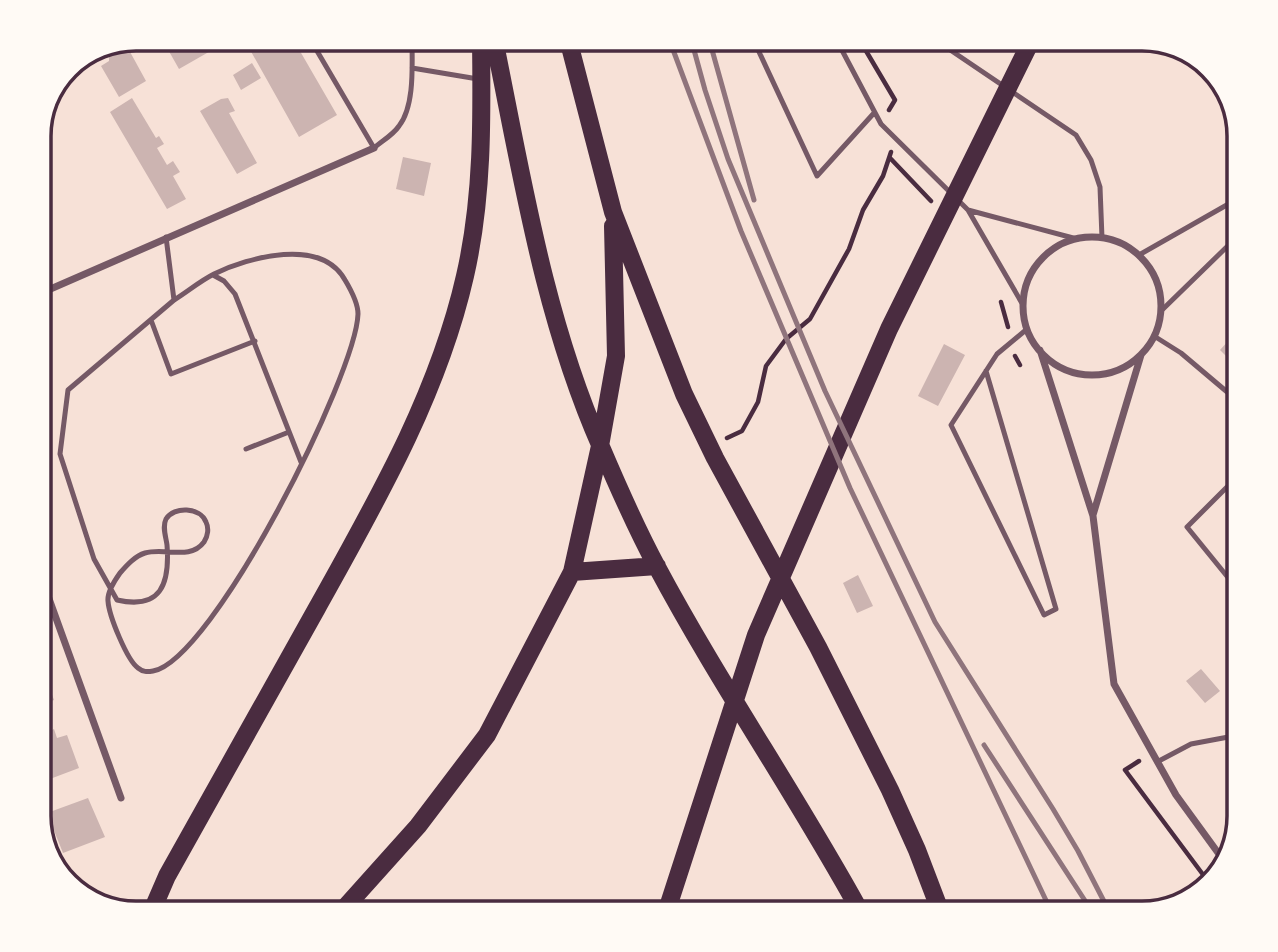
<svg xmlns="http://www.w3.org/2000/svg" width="1278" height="952" viewBox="0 0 1278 952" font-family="'Crimson Pro',serif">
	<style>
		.building { fill: #ccb4b1 }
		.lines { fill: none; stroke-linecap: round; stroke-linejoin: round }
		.path { stroke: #4a2c40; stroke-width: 4.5 }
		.service { stroke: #755966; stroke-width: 5 }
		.minor { stroke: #755966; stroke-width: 7 }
		.primary { stroke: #4a2c40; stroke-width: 18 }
		.rail { stroke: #8f747c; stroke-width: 5 }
		.rim { fill: none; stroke: #4a2c40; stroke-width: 3.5 }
	</style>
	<rect width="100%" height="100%" fill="#f7e1d7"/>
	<path class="building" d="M 162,39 L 226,39 L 228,41 L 179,69 Z
		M 244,39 L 293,39 L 337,115 L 299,137 Z
		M 129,50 L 146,81 L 119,97 L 101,66 L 109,61 L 109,55 L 115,51 L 121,54 Z
		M 252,63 L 261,78 L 241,90 L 233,75 Z
		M 132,98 L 156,138 L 159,136 L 164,144 L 157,148 L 167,165 L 173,161 L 180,172 L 173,176 L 186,199 L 167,209 L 110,112 Z
		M 228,98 L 235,111 L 229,113 L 257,163 L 237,174 L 200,111 L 221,99 Z
		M 403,157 L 431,163 L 424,196 L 396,189 Z
		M 1239,329 L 1239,369 L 1220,350 Z
		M 944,344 L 965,355 L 938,406 L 918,396 Z
		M 858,575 L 873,606 L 857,613 L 843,583 Z
		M 41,664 L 54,700 L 39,706 L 39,665 Z
		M 1201,669 L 1220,691 L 1205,703 L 1186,681 Z
		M 54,729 L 57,738 L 67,735 L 79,768 L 42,782 L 39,775 L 39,737 Z
		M 88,798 L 105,837 L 63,853 L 47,813 Z"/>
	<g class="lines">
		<path class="path" d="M 859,39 L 895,100 L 889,110
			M 39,158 L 41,157
			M 891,159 L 931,201
			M 1001,302 L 1008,327
			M 1015,356 L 1020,365
			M 727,438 L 742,431 L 758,402 L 766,366 L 786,339 L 810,319 L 849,249 L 863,210 L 883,176 L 891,152
			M 1139,761 L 1125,770 L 1210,884"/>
		<path class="service" d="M 310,39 L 374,148 C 382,141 393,135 399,126 C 415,106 412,64 412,39
			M 753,39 L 817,176 L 874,113
			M 836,39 L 881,124 L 968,210 L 1023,305
			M 934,39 L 1076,135 L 1091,160 L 1100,187 L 1102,238
			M 412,68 L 478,79
			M 968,210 L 1077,239
			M 166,237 L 174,300 L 68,390 L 60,454 L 94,559 L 117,600 C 161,610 170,584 167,545 C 166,537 162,527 166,519 C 174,506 200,507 206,522 C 209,528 208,536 204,542 C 190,561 165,547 145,553 C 135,556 127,565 120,573 C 115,580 107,592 108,601 C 109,616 127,660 138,668 C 143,672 147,672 153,671 C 213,660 356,375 358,314 C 358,303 351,290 345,280 C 321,237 249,257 214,274 C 200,281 187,292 174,300
			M 1139,255 L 1239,198
			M 213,275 L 224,281 L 235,294 L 301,462
			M 1161,311 L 1239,235
			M 151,320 L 171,374 L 255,341
			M 1154,336 L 1181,353 L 1239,402
			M 986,371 L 1056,609 L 1044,615 L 951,425 L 997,354 L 1027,329
			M 246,449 L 289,432
			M 1239,475 L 1187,527 L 1239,591
			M 1157,762 L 1191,744 L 1239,735"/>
		<path class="minor" d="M1023 306a69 69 0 1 1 138 0a69 69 0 1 1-138 0Z
			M 39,294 L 374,148
			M 1040,350 L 1093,516 L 1114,684 L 1176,795 L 1224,861
			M 1093,515 L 1141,355
			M 39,571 L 121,798"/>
		<path class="primary" d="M 494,39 C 522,176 544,318 601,447 C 618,487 636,528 657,567 C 720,685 797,796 861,913
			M 568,39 L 613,212 L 684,394 L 715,458 L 818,647 L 890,790 L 917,850 L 941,913
			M 572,572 L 657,566
			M 151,913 L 167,876 C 217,787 267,697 317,608 C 376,502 438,395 465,276 C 483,198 482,118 481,39
			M 340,913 L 418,826 L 487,735 L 572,572 L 600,446 L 616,356 L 613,226
			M 666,913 L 756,635 L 889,329 L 1032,39"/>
		<path class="rail" d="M 669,39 L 741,231 L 850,488 L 1052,913
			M 691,39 L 705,90 L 728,159 L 825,391 L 935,622 L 1053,809 L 1078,851 L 1110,913
			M 709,39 L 754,200
			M 984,745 L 1093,913"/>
	</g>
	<path d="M0 0H1278V952H0ZM136 51H1142A85 85 0 0 1 1227 136V816A85 85 0 0 1 1142 901H136A85 85 0 0 1 51 816V136A85 85 0 0 1 136 51Z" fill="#fffaf5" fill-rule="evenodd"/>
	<path class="rim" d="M136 51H1142A85 85 0 0 1 1227 136V816A85 85 0 0 1 1142 901H136A85 85 0 0 1 51 816V136A85 85 0 0 1 136 51Z"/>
</svg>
